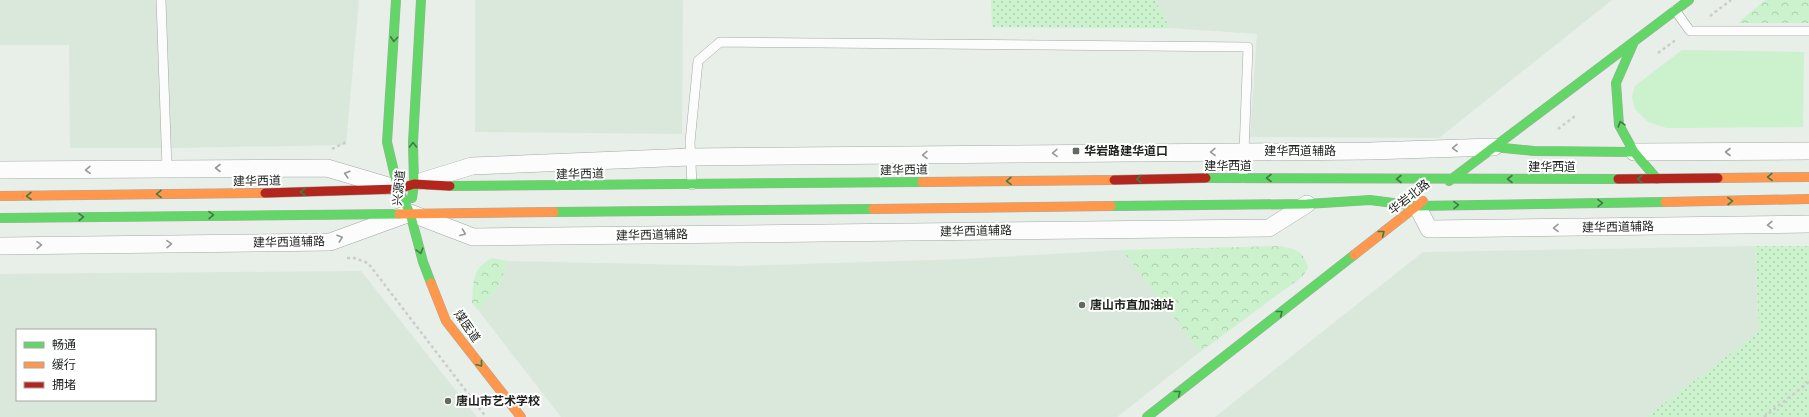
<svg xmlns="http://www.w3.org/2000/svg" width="1809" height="417" viewBox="0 0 1809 417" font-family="Ubuntu,'Noto Sans SC',sans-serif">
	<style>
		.built { fill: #dae8db; fill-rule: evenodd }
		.grass { fill: #cbf1cd }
		.forest { fill: url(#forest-crowns) }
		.park { fill: url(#park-dots) }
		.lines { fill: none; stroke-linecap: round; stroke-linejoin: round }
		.lane-casing { stroke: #a4a9a4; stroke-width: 10 }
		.street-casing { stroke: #a4a9a4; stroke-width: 18 }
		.fast-casing { stroke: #a4a9a4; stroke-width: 10 }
		.slow-casing { stroke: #a4a9a4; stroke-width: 10 }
		.jam-casing { stroke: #a4a9a4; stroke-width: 10 }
		.path { stroke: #cbcdcb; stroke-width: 2.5; stroke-dasharray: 3 3; stroke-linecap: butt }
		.lane { stroke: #fcfcfc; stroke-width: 9 }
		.street { stroke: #fcfcfc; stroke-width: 17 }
		.fast { stroke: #63d668; stroke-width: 9 }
		.slow { stroke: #ff974d; stroke-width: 9 }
		.jam { stroke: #b3261e; stroke-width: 9 }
		.oneway { stroke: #407c42 }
		.oneway2 { stroke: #979997 }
		.poi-dot { fill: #636963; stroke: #fff; stroke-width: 1.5 }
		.labels { text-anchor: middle; stroke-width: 4; stroke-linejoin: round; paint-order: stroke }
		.poi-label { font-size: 12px; font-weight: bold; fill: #1c211c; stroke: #fff; text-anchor: start }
		.street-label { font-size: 12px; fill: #1c211c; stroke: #fff }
	</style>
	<defs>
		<pattern id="forest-crowns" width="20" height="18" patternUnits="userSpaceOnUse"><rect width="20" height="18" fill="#cbf1cd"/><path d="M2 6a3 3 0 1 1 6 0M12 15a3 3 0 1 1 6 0" fill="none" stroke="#aeceaf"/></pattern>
		<pattern id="park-dots" width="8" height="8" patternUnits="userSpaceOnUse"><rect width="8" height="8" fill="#cbf1cd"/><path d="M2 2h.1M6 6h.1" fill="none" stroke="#aeceaf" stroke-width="1.8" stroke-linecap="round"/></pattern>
	</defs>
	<rect width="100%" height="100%" fill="#e8eee8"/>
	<path class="built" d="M 0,0 L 359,0 L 346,145 L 177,148 L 70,148 L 69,45 L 0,45 Z
		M 475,0 L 683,0 L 682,134 L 475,132 Z
		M 1155,0 L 1612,0 L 1439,138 L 1250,137 L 1257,34 L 1170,28 Z
		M 1755,246 L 1759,332 L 1646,417 L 1215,417 L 1423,252 Z
		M 1122,250 L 1200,352 L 1117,417 L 561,417 L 478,310 L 499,288 L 507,261 L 740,266 L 963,259 Z
		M 361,271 L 477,417 L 0,417 L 0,274 ZM 17,330 L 155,330 L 155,400 L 17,400 Z"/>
	<path class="grass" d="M 1682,50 L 1804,52 L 1803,127 L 1667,128 L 1648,122 L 1635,109 L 1632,97 L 1635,86 Z"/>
	<path class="forest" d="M 1765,0 L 1809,0 L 1809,23 L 1738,23 Z
		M 1281,246 C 1297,250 1303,250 1308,268 L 1303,276 L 1200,352 L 1122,250 Z
		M 492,258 L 507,261 L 499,288 L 478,310 L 472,303 C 474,282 471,269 492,258 Z"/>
	<path class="park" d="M 991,0 L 1155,0 L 1170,28 L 992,27 Z
		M 1755,246 L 1809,246 L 1809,417 L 1646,417 L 1759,332 Z"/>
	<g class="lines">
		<g class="lane-casing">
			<path id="lane" d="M 161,0 L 167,169
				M 1675,10 L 1690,31 L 1809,31
				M 692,185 L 690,142 L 698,61 L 720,42 L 1248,47 L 1243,178"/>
		</g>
		<g class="street-casing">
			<path id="street" d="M 1634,152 L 1809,151
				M 0,170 L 327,168 L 388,186
				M 423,181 L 472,166 L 690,157 L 1370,151 L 1494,147
				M 1417,206 L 1429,229 L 1809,224
				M 0,246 L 330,242 L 410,213 L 473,237 L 1269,228 L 1307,204"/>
		</g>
		<g class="fast-casing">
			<path id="fast" d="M 396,0 L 387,142 L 398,189 L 410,213 L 423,262 L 431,283
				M 1633,44 L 1616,83 L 1619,125 L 1634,152 L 1657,179
				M 1494,147 L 1534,151 L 1634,152
				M 1206,178 L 1618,179
				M 1449,181 L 1689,0
				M 450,186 L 922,182
				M 412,198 L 414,184 L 413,142 L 421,0
				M 1111,206 L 1307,204 L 1370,200 L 1417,206 L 1665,202
				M 554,212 L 873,209
				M 0,218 L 399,214
				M 1147,417 L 1354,255"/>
		</g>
		<g class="slow-casing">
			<path id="slow" d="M 1718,178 L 1809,177
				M 922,182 L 1114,180
				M 0,196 L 265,193
				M 1665,202 L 1809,199
				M 873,209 L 1111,206
				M 399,214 L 554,212
				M 1354,255 L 1423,201
				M 431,283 L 446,321 L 521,417"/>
		</g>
		<g class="jam-casing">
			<path id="jam" d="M 1618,179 L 1718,178
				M 1114,180 L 1206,178
				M 265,193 L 398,189 L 414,184 L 450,186"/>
		</g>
		<path class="path" d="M 1710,16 L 1731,0
			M 1658,53 L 1677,39
			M 1558,129 L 1575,116
			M 332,149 L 348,141
			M 347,258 L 354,258 L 368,263 L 486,417
			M 1764,417 L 1809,382"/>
		<use href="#lane" class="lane"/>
		<use href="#street" class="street"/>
		<use href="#fast" class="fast"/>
		<use href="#slow" class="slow"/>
		<use href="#jam" class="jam"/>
	</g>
	<defs><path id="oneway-chevron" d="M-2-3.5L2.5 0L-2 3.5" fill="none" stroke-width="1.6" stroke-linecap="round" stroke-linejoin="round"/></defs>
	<g class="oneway">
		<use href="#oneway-chevron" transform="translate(394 39) rotate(94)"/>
		<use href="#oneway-chevron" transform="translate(1621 124) rotate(-106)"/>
		<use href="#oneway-chevron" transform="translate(413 145) rotate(-90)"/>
		<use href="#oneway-chevron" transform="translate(1770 177) rotate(179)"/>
		<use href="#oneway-chevron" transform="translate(1269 178) rotate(-180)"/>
		<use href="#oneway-chevron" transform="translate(1139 179) rotate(179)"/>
		<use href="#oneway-chevron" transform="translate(1399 179) rotate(-180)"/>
		<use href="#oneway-chevron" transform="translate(1510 179) rotate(180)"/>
		<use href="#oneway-chevron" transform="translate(1640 179) rotate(180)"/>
		<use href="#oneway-chevron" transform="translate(1009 181) rotate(179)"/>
		<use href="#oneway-chevron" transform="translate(303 192) rotate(179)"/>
		<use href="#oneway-chevron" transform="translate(159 194) rotate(179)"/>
		<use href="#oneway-chevron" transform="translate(29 196) rotate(179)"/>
		<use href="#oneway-chevron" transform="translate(1730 201) rotate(-1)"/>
		<use href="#oneway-chevron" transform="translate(1600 203) rotate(-1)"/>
		<use href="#oneway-chevron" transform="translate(1456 205) rotate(-1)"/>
		<use href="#oneway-chevron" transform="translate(211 215) rotate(-1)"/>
		<use href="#oneway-chevron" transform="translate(81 217) rotate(-1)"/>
		<use href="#oneway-chevron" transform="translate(1382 233) rotate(-38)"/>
		<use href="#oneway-chevron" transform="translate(420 251) rotate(75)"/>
		<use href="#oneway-chevron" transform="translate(1280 313) rotate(-38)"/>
		<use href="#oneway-chevron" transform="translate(480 364) rotate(52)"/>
		<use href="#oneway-chevron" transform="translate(1178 393) rotate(-38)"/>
	</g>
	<g class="oneway2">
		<use href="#oneway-chevron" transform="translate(1455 148) rotate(179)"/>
		<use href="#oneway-chevron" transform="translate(1213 152) rotate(179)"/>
		<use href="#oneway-chevron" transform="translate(1728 152) rotate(180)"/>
		<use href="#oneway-chevron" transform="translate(1055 153) rotate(179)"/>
		<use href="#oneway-chevron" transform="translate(925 155) rotate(179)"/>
		<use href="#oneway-chevron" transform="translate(218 168) rotate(180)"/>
		<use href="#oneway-chevron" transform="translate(88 170) rotate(179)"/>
		<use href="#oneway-chevron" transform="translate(347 174) rotate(-163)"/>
		<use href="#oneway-chevron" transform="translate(1770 225) rotate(179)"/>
		<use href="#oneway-chevron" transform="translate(1556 228) rotate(179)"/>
		<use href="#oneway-chevron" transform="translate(463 233) rotate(21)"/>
		<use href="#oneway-chevron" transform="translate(340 238) rotate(-19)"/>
		<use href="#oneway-chevron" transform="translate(169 244) rotate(-1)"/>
		<use href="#oneway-chevron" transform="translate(39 245) rotate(-1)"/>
	</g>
	<g class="poi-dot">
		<rect x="1072" y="147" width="8" height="8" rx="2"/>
		<circle cx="1082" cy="305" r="4"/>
		<circle cx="448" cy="401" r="4"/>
	</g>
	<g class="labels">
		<g class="poi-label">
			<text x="1084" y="155">华岩路建华道口</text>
			<text x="1090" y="309">唐山市直加油站</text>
			<text x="456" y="405">唐山市艺术学校</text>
		</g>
		<g class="street-label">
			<text x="1300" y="155">建华西道辅路</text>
			<text x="1228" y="170">建华西道</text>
			<text x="1552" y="171">建华西道</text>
			<text transform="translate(904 170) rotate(-1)" y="4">建华西道</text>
			<text transform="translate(580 174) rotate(-1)" y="4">建华西道</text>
			<text transform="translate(257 181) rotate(-1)" y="4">建华西道</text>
			<text transform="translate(399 188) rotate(-84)" y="4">兴源道</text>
			<text transform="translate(1409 197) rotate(-38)" y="4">华岩北路</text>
			<text transform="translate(1618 227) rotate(-1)" y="4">建华西道辅路</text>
			<text transform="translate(976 231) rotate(-1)" y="4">建华西道辅路</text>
			<text transform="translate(652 235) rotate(-1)" y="4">建华西道辅路</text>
			<text transform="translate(289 242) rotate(-1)" y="4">建华西道辅路</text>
			<text transform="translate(467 326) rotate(55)" y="4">煤医道</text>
		</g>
	</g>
	<rect x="16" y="329" width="140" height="72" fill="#ffffff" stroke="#a4a6a4"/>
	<rect x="24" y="342" width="20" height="6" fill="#63d668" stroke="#a4a6a4"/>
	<text x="52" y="349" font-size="12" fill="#1c211c">畅通</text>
	<rect x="24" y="362" width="20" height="6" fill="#ff974d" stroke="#a4a6a4"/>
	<text x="52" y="369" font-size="12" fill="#1c211c">缓行</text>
	<rect x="24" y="382" width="20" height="6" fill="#b3261e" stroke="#a4a6a4"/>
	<text x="52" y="389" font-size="12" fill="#1c211c">拥堵</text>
</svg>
